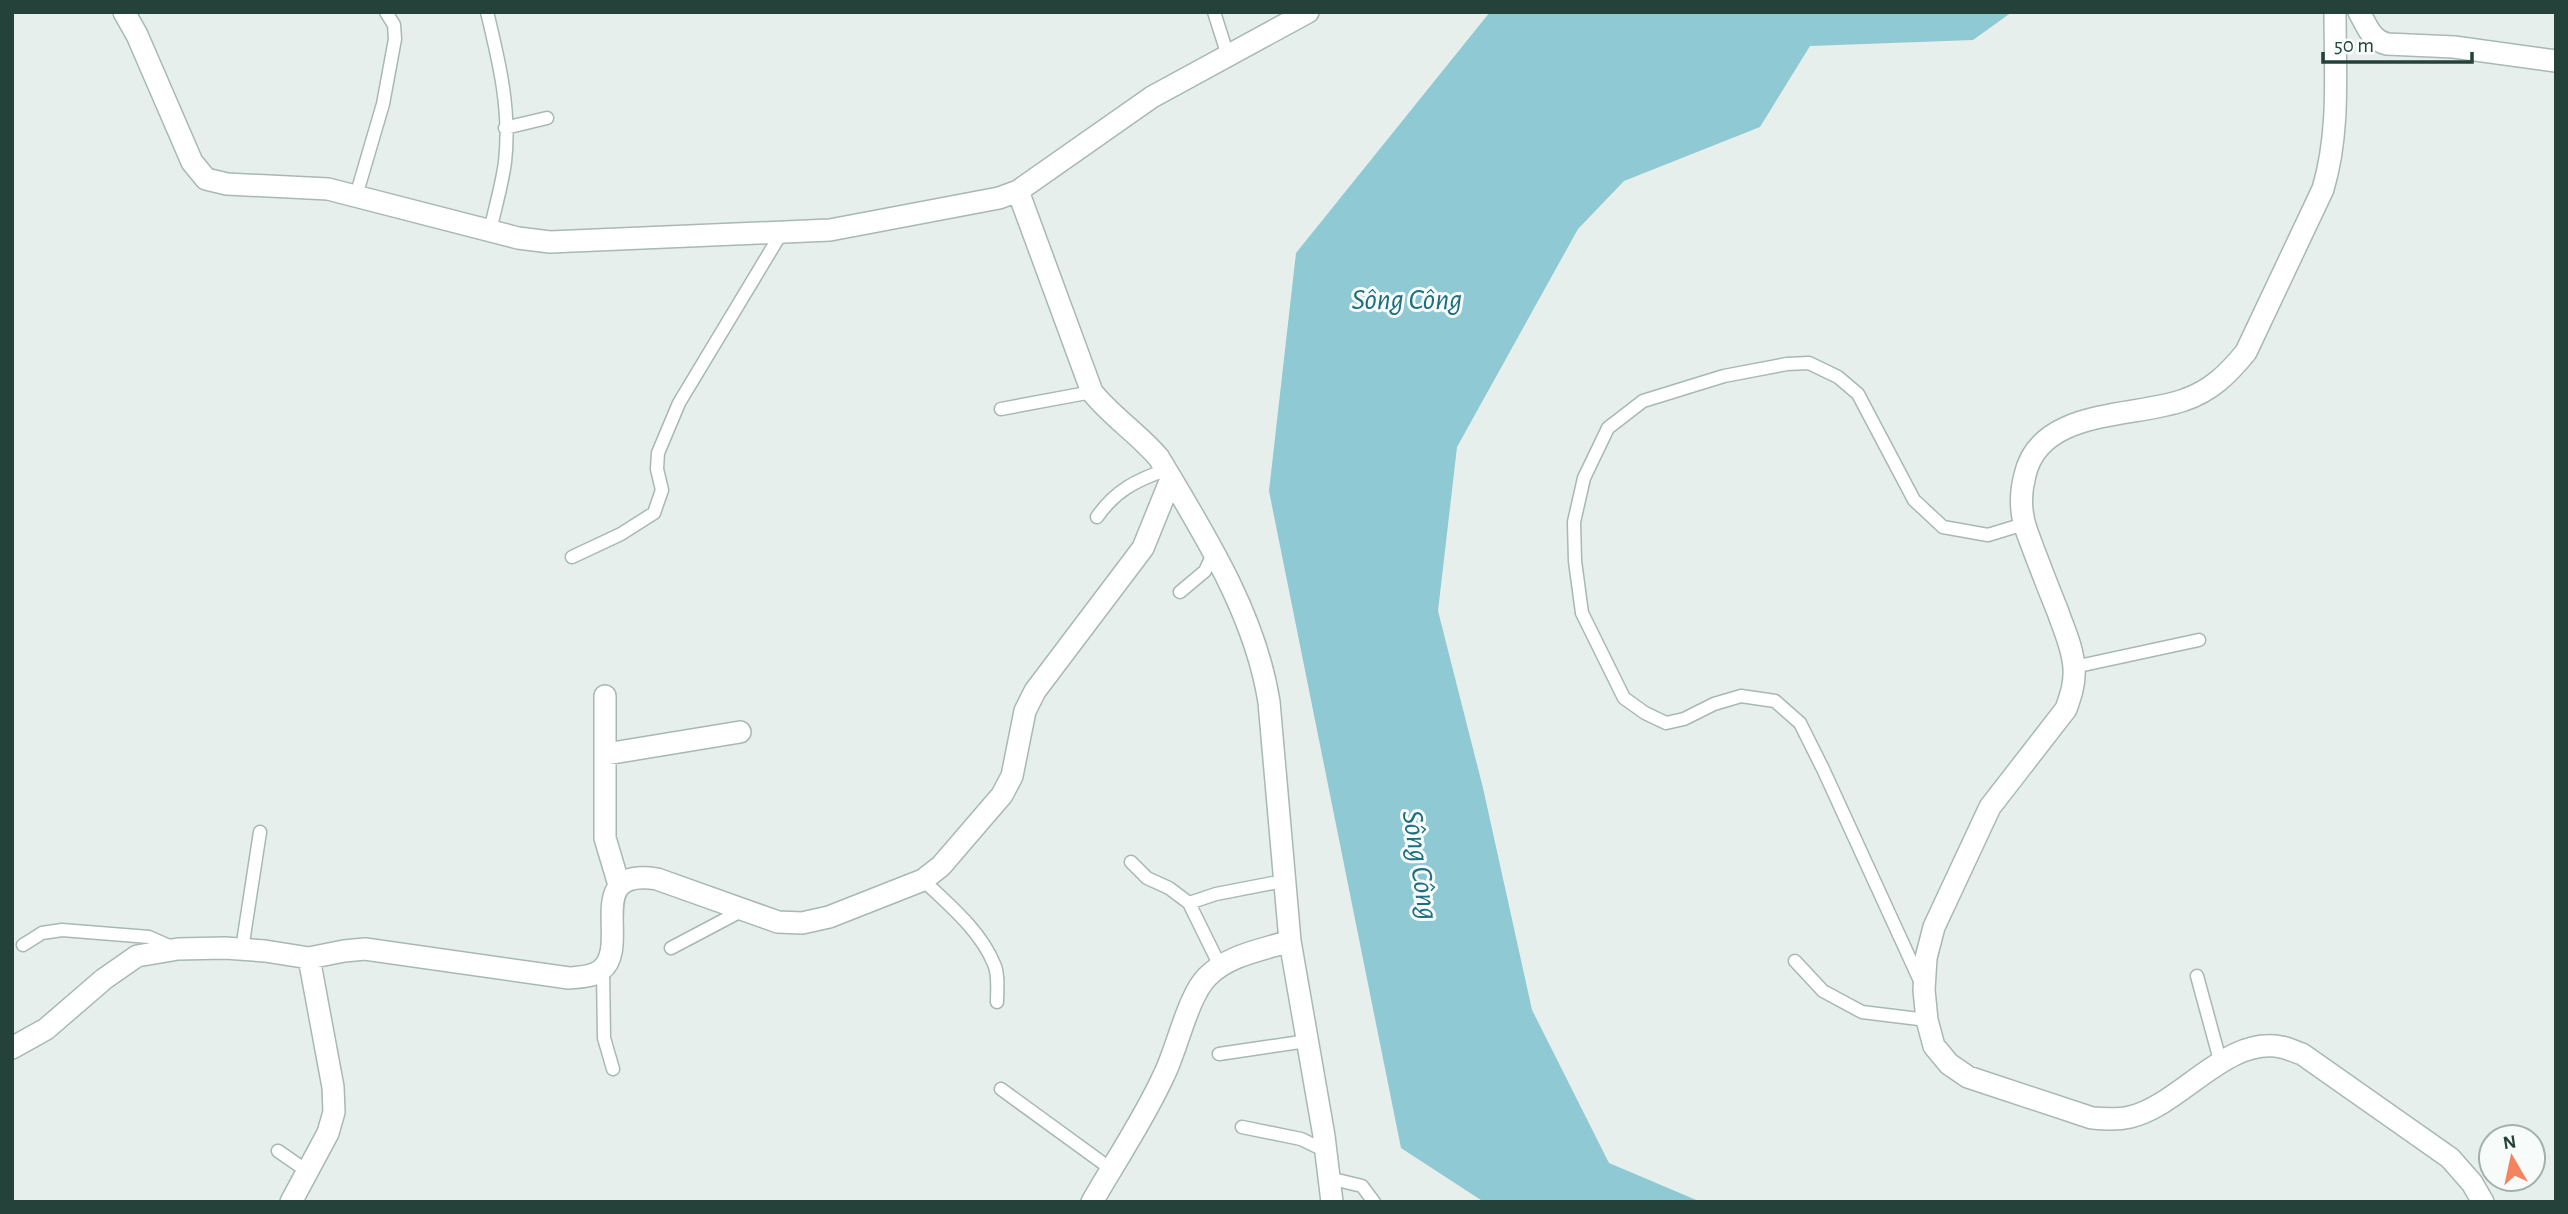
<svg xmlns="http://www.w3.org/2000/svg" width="2568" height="1214" viewBox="0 0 2568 1214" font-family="'Alegreya Sans',sans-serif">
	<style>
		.water { fill: #8ec9d4 }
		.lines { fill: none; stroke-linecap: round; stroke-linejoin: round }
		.service-casing { stroke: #a8b8b2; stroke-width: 15 }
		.minor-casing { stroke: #a8b8b2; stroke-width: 24 }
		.service { stroke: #fff; stroke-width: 12 }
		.minor { stroke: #fff; stroke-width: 21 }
		.labels { text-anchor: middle; stroke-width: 6; stroke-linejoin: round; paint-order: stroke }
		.water-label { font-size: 30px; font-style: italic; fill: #1c6f80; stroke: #f7fbf9 }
	</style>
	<rect width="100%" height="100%" fill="#e6efeb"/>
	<path class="water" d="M 1490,12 L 2012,12 L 1973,40 L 1810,46 L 1760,127 L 1624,181 L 1578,229 L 1457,447 L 1438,611 L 1483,788 L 1532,1010 L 1609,1163 L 1701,1202 L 1484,1202 L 1401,1148 L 1269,491 L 1296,253 Z"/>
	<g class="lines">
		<g class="service-casing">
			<path id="service" d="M 487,12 C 499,61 511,111 505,162 C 502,185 495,208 490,231
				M 1214,12 L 1228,56
				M 505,128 L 547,118
				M 356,196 L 383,104 L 395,39 L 394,25 L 386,12
				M 1001,409 L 1092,392
				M 1097,517 C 1115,491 1136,480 1166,470
				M 572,557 L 621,534 L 654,513 L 662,490 L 657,469 L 658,453 L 679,403 L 782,232
				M 1180,592 L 1205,571 L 1214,552
				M 2074,667 L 2199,640
				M 1131,862 L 1147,878 L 1169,888 L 1189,903 L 1220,966
				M 923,880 C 949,905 980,930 994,964 C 999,975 997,990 997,1002
				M 1189,903 L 1216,894 L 1273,883
				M 23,945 L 42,933 L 62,930 L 149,937 L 174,948
				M 671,948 L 743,910
				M 242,949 L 260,832
				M 1795,961 L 1823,991 L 1862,1012 L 1927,1020
				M 603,969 L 604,1038 L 613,1069
				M 2197,976 L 2221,1064
				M 1921,983 L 1823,769 L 1800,723 L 1775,701 L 1741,696 L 1714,704 L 1684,719 L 1666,723 L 1645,713 L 1624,698 L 1582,613 L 1575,561 L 1574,522 L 1584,478 L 1608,428 L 1643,401 L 1724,376 L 1787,364 L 1809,363 L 1838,377 L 1858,394 L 1914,500 L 1943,527 L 1988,535 L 2024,524
				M 1219,1054 L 1307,1041
				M 1001,1089 L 1111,1169
				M 1242,1127 L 1301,1139 L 1326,1151
				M 278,1151 L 307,1171
				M 1329,1178 L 1362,1186 L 1374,1202"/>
		</g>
		<g class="minor-casing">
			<path id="minor" d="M 124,12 L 137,35 L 192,162 L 206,179 L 227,184 L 328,189 L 518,238 L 550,242 L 830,230 L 999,198 L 1018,191 L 1152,97 L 1308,12
				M 2335,12 C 2335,72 2340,132 2323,189 L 2246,352 C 2228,374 2211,391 2184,400 C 2134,418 2040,408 2025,475 C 2020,494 2020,513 2027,532 C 2037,559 2047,585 2058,612 C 2064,630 2073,648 2074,668 C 2075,683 2071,695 2066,709 L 1990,807 L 1934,927 L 1926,958 L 1924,990 L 1927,1020 L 1934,1046 L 1949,1064 L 1968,1077 L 2092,1118 C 2105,1119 2117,1120 2130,1117 C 2181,1105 2226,1036 2281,1047 C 2288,1048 2295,1052 2302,1054 L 2450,1158 L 2472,1183 L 2483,1202
				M 2359,12 C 2367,26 2371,40 2387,44 L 2454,47 L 2556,61
				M 1018,191 L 1092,392 C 1112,417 1139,434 1159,458 C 1204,534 1255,613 1269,702 L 1290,941 L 1324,1136 L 1332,1202
				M 605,696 L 605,838 L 619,885
				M 606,754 L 740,732
				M 12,1048 L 46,1029 L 104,979 L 137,956 L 178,949 L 225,948 L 265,951 L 309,958 L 344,951 L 365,949 L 569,978 C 580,977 593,977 601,970 C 632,946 581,867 657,879 L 778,922 L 802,923 L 829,917 L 923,880 L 941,866 L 1002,795 L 1012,776 L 1025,711 L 1035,691 L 1143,548 L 1171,479
				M 291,1202 L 328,1133 L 334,1112 L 333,1087 L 309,958
				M 1092,1202 C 1116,1160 1144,1119 1164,1075 C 1177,1049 1188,996 1207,977 C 1228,955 1262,950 1290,941"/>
		</g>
		<use href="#service" class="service"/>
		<use href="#minor" class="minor"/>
	</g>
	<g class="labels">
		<g class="water-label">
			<text x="1407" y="309">Sông Công</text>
			<text transform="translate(1421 865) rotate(81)" y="10">Sông Công</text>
		</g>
	</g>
	<rect width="2568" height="1214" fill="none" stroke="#24423a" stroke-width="28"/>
	<g transform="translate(2512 1158) rotate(351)"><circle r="33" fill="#f7fbf9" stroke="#a3b1ad" stroke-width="2"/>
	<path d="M0-5L12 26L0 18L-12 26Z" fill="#f4845f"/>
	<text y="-10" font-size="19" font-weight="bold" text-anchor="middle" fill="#24423a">N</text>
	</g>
	<path d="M2323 52v10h149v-10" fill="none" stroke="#24423a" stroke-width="3.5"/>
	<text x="2334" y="52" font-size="21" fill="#24423a" stroke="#f7fbf9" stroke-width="5" paint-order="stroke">50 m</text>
</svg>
